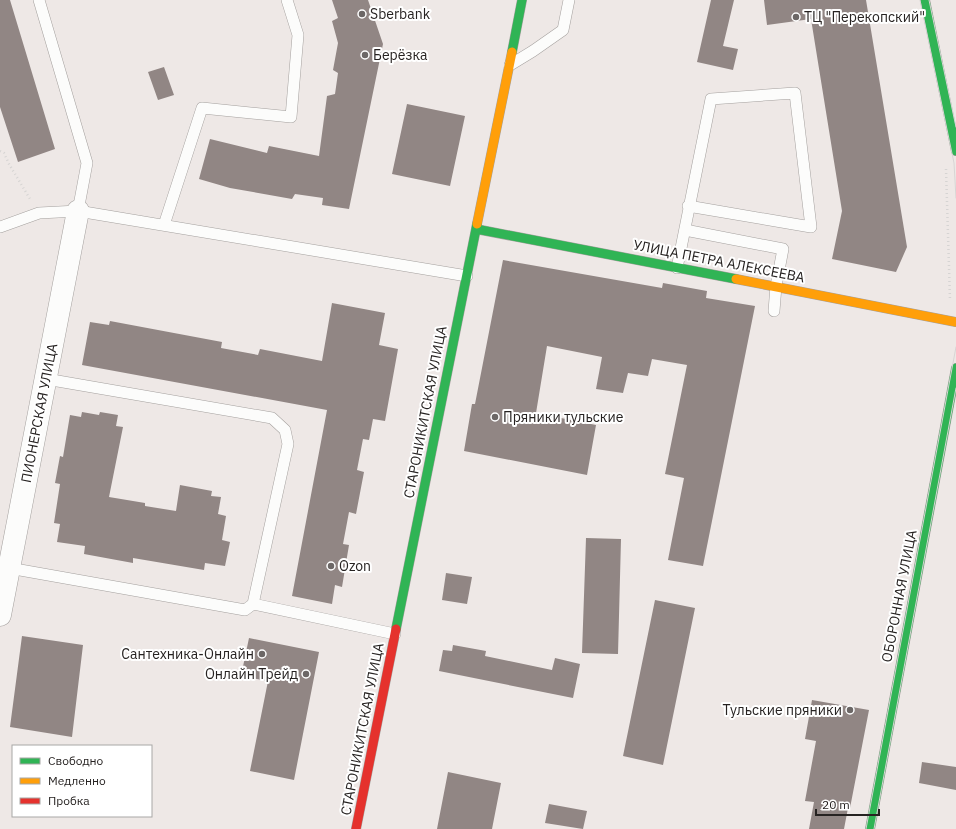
<svg xmlns="http://www.w3.org/2000/svg" width="956" height="829" viewBox="0 0 956 829" font-family="'IBM Plex Sans',sans-serif">
	<style>
		.building { fill: #918684 }
		.lines { fill: none; stroke-linecap: round; stroke-linejoin: round }
		.lane-casing { stroke: #a4a09e; stroke-width: 12 }
		.street-casing { stroke: #a4a09e; stroke-width: 23 }
		.fast-casing { stroke: #a4a09e; stroke-width: 10 }
		.slow-casing { stroke: #a4a09e; stroke-width: 10 }
		.jam-casing { stroke: #a4a09e; stroke-width: 10 }
		.path { stroke: #d6d4d3; stroke-width: 2.5; stroke-dasharray: 1 3; stroke-linecap: butt }
		.lane { stroke: #fcfcfb; stroke-width: 11 }
		.street { stroke: #fcfcfb; stroke-width: 22 }
		.fast { stroke: #30b455; stroke-width: 9 }
		.slow { stroke: #ff9f0a; stroke-width: 9 }
		.jam { stroke: #e5322d; stroke-width: 9 }
		.tram { stroke: #d7d5d4; stroke-width: 1 }
		.poi-dot { fill: #6c6766; stroke: #fff; stroke-width: 1.5 }
		.labels { text-anchor: middle; stroke-width: 4; stroke-linejoin: round; paint-order: stroke }
		.poi-label { font-size: 14px; fill: #262221; stroke: #fff; text-anchor: start }
		.street-label { font-size: 14px; fill: #262221; stroke: #fff }
	</style>
	<rect width="100%" height="100%" fill="#eee8e6"/>
	<path class="building" d="M 0,0 L 10,0 L 55,149 L 18,162 L 0,107 Z
		M 332,0 L 368,0 L 383,44 L 349,209 L 322,205 L 323,198 L 295,194 L 292,199 L 230,188 L 199,179 L 210,139 L 267,153 L 269,146 L 319,156 L 327,96 L 335,94 L 338,73 L 333,70 L 338,43 L 332,21 L 338,18 Z
		M 711,0 L 734,0 L 723,46 L 738,49 L 733,70 L 697,62 Z
		M 764,0 L 866,0 L 907,247 L 896,272 L 832,259 L 842,211 L 811,19 L 767,25 Z
		M 164,67 L 174,95 L 158,100 L 148,72 Z
		M 407,104 L 465,116 L 450,186 L 392,174 Z
		M 503,260 L 662,288 L 663,283 L 707,291 L 706,298 L 755,306 L 703,566 L 668,560 L 684,478 L 665,474 L 687,365 L 652,359 L 648,376 L 628,373 L 623,393 L 596,389 L 602,357 L 547,346 L 536,413 L 596,425 L 587,475 L 464,451 L 472,404 L 475,404 Z
		M 332,303 L 385,313 L 379,345 L 398,349 L 385,421 L 373,419 L 369,440 L 363,439 L 357,470 L 364,472 L 356,514 L 349,512 L 343,544 L 349,545 L 342,587 L 335,585 L 332,604 L 292,596 L 327,410 L 82,365 L 90,322 L 109,325 L 110,321 L 222,342 L 221,348 L 258,355 L 260,349 L 322,361 Z
		M 82,412 L 99,415 L 100,412 L 118,415 L 116,426 L 123,427 L 109,497 L 145,503 L 145,506 L 176,511 L 180,485 L 212,491 L 211,496 L 221,497 L 218,514 L 226,516 L 222,540 L 230,542 L 225,566 L 205,563 L 204,570 L 133,558 L 133,563 L 84,554 L 85,546 L 57,542 L 60,524 L 54,523 L 60,484 L 55,483 L 60,456 L 63,457 L 70,415 L 81,417 Z
		M 586,538 L 621,539 L 618,654 L 582,653 Z
		M 446,573 L 472,577 L 467,604 L 442,600 Z
		M 655,600 L 695,608 L 663,765 L 623,756 Z
		M 22,636 L 83,645 L 72,737 L 10,727 Z
		M 249,638 L 319,652 L 294,780 L 250,771 L 268,681 L 241,676 Z
		M 453,645 L 486,651 L 485,656 L 552,670 L 555,658 L 580,664 L 573,698 L 439,671 L 443,650 L 452,651 Z
		M 812,700 L 869,710 L 850,808 L 848,808 L 844,829 L 809,829 L 814,802 L 805,801 L 816,741 L 805,739 Z
		M 922,762 L 956,767 L 956,790 L 919,783 Z
		M 448,772 L 501,783 L 492,829 L 437,829 Z
		M 549,804 L 587,811 L 583,829 L 545,823 Z"/>
	<g class="lines">
		<g class="lane-casing">
			<path id="lane" d="M 39,0 L 87,163 L 78,211
				M 510,65 L 533,51 L 563,30 L 569,0
				M 164,225 L 202,108 L 291,117 L 298,35 L 287,0
				M 0,227 L 39,213 L 78,211 L 467,276
				M 685,230 L 783,249 L 776,286 L 774,311
				M 677,268 L 711,99 L 795,93 L 811,227 L 688,206
				M 9,568 L 245,610 L 253,604 L 288,444 L 285,430 L 272,418 L 46,379
				M 253,604 L 395,634"/>
		</g>
		<g class="street-casing">
			<path id="street" d="M 0,615 L 78,211"/>
		</g>
		<g class="fast-casing">
			<path id="fast" d="M 925,0 L 956,151
				M 512,52 L 522,0
				M 476,229 L 736,279
				M 396,629 L 477,224
				M 870,829 L 956,368"/>
		</g>
		<g class="slow-casing">
			<path id="slow" d="M 477,224 L 512,52
				M 736,279 L 956,322"/>
		</g>
		<g class="jam-casing">
			<path id="jam" d="M 356,829 L 396,629"/>
		</g>
		<path class="path" d="M 0,151 L 4,153 L 9,164 L 30,199
			M 946,169 L 950,300"/>
		<use href="#lane" class="lane"/>
		<use href="#street" class="street"/>
		<use href="#fast" class="fast"/>
		<use href="#slow" class="slow"/>
		<use href="#jam" class="jam"/>
		<path class="tram" d="M 920,0 L 954,163 L 956,198
			M 929,0 L 956,127
			M 866,829 L 956,347
			M 874,829 L 956,388"/>
	</g>
	<g class="poi-dot">
		<circle cx="362" cy="14" r="4"/>
		<circle cx="796" cy="17" r="4"/>
		<circle cx="365" cy="55" r="4"/>
		<circle cx="495" cy="417" r="4"/>
		<circle cx="331" cy="566" r="4"/>
		<circle cx="262" cy="654" r="4"/>
		<circle cx="306" cy="674" r="4"/>
		<circle cx="850" cy="710" r="4"/>
	</g>
	<g class="labels">
		<g class="poi-label">
			<text x="370" y="19">Sberbank</text>
			<text x="804" y="22">ТЦ "Перекопский"</text>
			<text x="373" y="60">Берёзка</text>
			<text x="503" y="422">Пряники тульские</text>
			<text x="339" y="571">Ozon</text>
			<text x="254" y="659" text-anchor="end">Сантехника-Онлайн</text>
			<text x="298" y="679" text-anchor="end">Онлайн Трейд</text>
			<text x="842" y="715" text-anchor="end">Тульские пряники</text>
		</g>
		<g class="street-label">
			<text transform="translate(719 261) rotate(11)" y="5">УЛИЦА ПЕТРА АЛЕКСЕЕВА</text>
			<text transform="translate(425 412) rotate(-79)" y="5">СТАРОНИКИТСКАЯ УЛИЦА</text>
			<text transform="translate(39 413) rotate(-79)" y="5">ПИОНЕРСКАЯ УЛИЦА</text>
			<text transform="translate(899 596) rotate(-79)" y="5">ОБОРОННАЯ УЛИЦА</text>
			<text transform="translate(362 729) rotate(-79)" y="5">СТАРОНИКИТСКАЯ УЛИЦА</text>
		</g>
	</g>
	<rect x="12" y="745" width="140" height="72" fill="#ffffff" stroke="#a8a7a6"/>
	<rect x="20" y="758" width="20" height="6" fill="#30b455" stroke="#a8a7a6"/>
	<text x="48" y="765" font-size="12" fill="#262221">Свободно</text>
	<rect x="20" y="778" width="20" height="6" fill="#ff9f0a" stroke="#a8a7a6"/>
	<text x="48" y="785" font-size="12" fill="#262221">Медленно</text>
	<rect x="20" y="798" width="20" height="6" fill="#e5322d" stroke="#a8a7a6"/>
	<text x="48" y="805" font-size="12" fill="#262221">Пробка</text>
	<path d="M816 809v6h63v-6" fill="none" stroke="#262221" stroke-width="2"/>
	<text x="822" y="809" font-size="12" fill="#262221" stroke="#ffffff" stroke-width="3" paint-order="stroke">20 m</text>
</svg>
